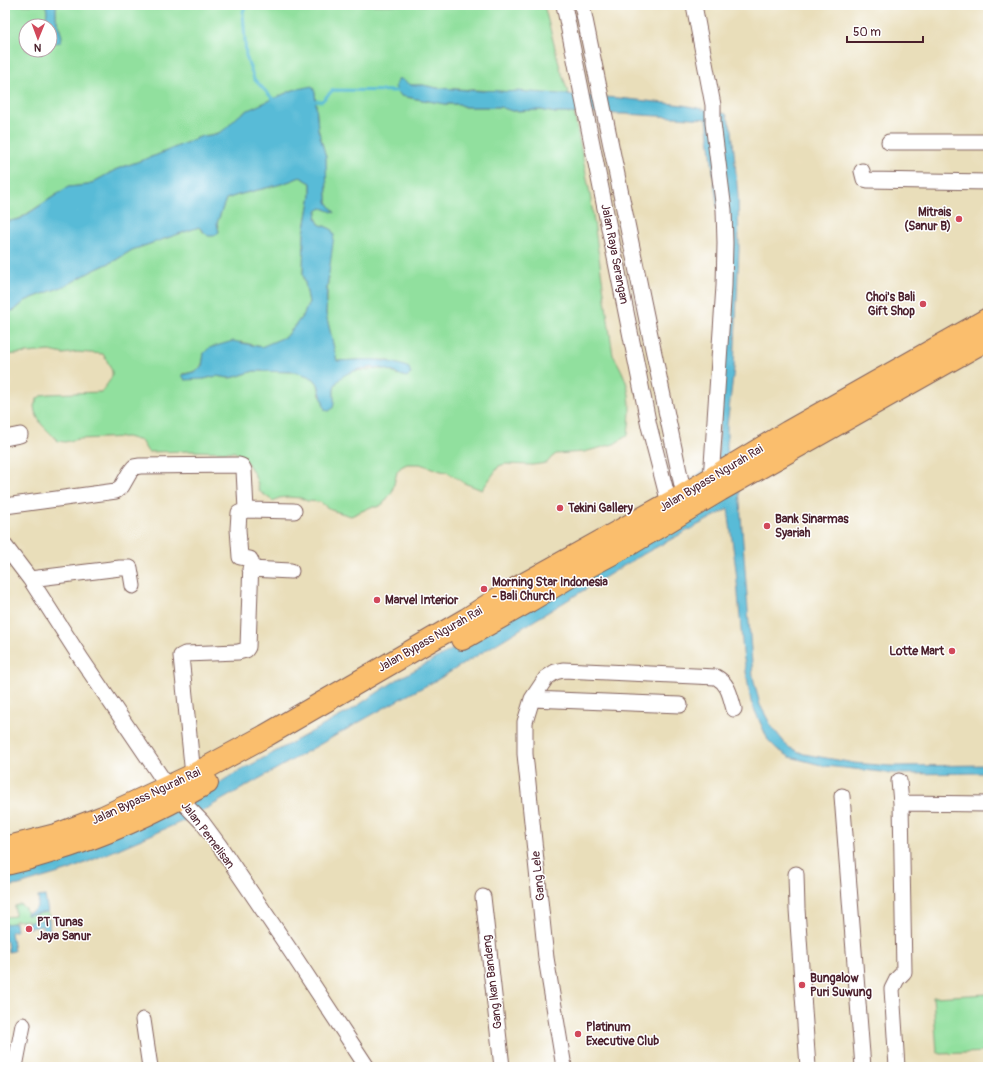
<svg xmlns="http://www.w3.org/2000/svg" width="993" height="1072" viewBox="0 0 993 1072" font-family="Pangolin,sans-serif">
	<style>
		.green { fill: #91e09e; stroke: #6e8064 }
		.water { fill: #59bbd7; stroke: #526d81 }
		.lines { fill: none; stroke-linecap: round; stroke-linejoin: round }
		.stream { stroke: #59bbd7; stroke-width: 3 }
		.minor-casing { stroke: #82625d; stroke-width: 17 }
		.highway-casing { stroke: #82625d; stroke-width: 24 }
		.minor { stroke: #fff; stroke-width: 15 }
		.highway { stroke: #fabe6d; stroke-width: 22 }
		.poi-dot { fill: #d1495b; stroke: #fff; stroke-width: 1.5 }
		.labels { text-anchor: middle; stroke-width: 3; stroke-linejoin: round; paint-order: stroke }
		.poi-label { font-size: 12px; font-weight: bold; fill: #4a1f2b; stroke: #fff; text-anchor: start }
		.street-label { font-size: 12px; fill: #4a1f2b; stroke: #fff }
	</style>
	<rect width="100%" height="100%" fill="#fff"/>
	<filter id="ink" filterUnits="userSpaceOnUse"><feTurbulence type="fractalNoise" baseFrequency=".025" numOctaves="2"/><feDisplacementMap in="SourceGraphic" scale="8" xChannelSelector="R" yChannelSelector="G"/><feConvolveMatrix kernelMatrix="1 2 1 2 8 2 1 2 1" color-interpolation-filters="sRGB"/></filter>
	<filter id="wash" filterUnits="userSpaceOnUse"><feTurbulence type="fractalNoise" baseFrequency=".012" numOctaves="4" result="noise"/><feDisplacementMap in="SourceGraphic" scale="16" xChannelSelector="R" yChannelSelector="G"/><feGaussianBlur stdDeviation="0.9" result="paint"/><feColorMatrix in="noise" values="0 0 0 0 0 0 0 0 0 0 0 0 0 0 0 0 0 1.4 0 .05"/><feComposite in="paint" operator="in"/></filter>
	<g filter="url(#wash)">
		<rect width="100%" height="100%" fill="#e9deba"/>
		<path class="green" d="M 5,5 L 46,5 L 47,12 L 45,26 L 26,26 L 26,50 L 50,50 L 50,39 L 54,43 L 61,29 L 56,18 L 56,5 L 544,5 L 560,68 L 569,95 L 437,88 L 423,85 L 410,85 L 408,84 L 401,96 L 445,104 L 459,104 L 465,107 L 500,107 L 512,111 L 541,110 L 555,113 L 574,113 L 590,194 L 613,355 C 631,384 632,401 628,435 L 614,444 L 584,452 L 556,454 L 551,458 L 547,463 L 532,465 L 505,464 L 499,466 L 482,490 L 464,483 L 447,472 L 441,471 L 420,464 L 407,464 L 401,467 L 397,472 L 392,492 L 383,504 L 377,507 L 371,507 L 351,516 L 331,510 L 320,502 L 307,501 L 301,498 L 288,497 L 279,498 L 273,501 L 259,491 C 258,478 247,458 235,452 L 190,451 L 148,452 L 141,441 L 127,437 L 78,439 L 65,442 L 58,441 L 41,424 L 35,412 L 34,406 L 37,399 L 42,395 L 48,394 L 101,392 C 116,373 115,375 103,354 L 77,352 L 63,354 L 50,351 L 5,355 L 5,313 L 15,310 L 25,301 L 32,298 L 67,285 L 92,271 L 116,260 L 132,250 L 199,227 L 203,232 L 219,232 L 217,223 L 226,199 C 250,190 276,188 300,177 L 311,183 L 311,195 L 304,234 L 303,273 L 309,302 L 304,314 L 287,336 L 267,345 L 261,347 L 241,342 L 204,353 C 203,369 198,372 182,374 L 204,379 L 216,376 L 229,378 L 235,377 L 254,371 L 296,372 L 308,376 L 314,379 L 318,384 L 320,396 L 333,407 L 334,388 L 337,382 L 347,372 L 353,371 L 379,369 L 386,369 L 398,375 L 389,360 L 358,360 L 337,361 L 326,314 L 331,229 L 319,224 L 316,218 L 317,211 L 322,208 L 334,212 L 327,202 L 326,157 L 318,129 L 315,92 L 293,90 L 242,113 L 223,132 L 209,135 L 202,136 L 157,155 L 117,169 L 88,185 L 68,187 L 19,219 L 5,222 Z
			M 20,904 L 25,908 L 27,915 L 48,912 L 49,919 L 28,922 L 28,920 L 15,921 L 15,923 L 5,924 L 5,917 L 15,916 L 15,906 Z
			M 988,994 L 988,1052 L 941,1054 L 937,1052 L 933,997 Z"/>
		<path class="water" d="M 46,5 L 56,5 L 56,18 L 62,36 L 61,42 L 54,43 L 50,39 L 50,26 L 45,26 L 47,12 Z
			M 399,78 L 411,85 L 423,85 L 437,88 L 483,91 C 494,89 505,93 516,91 L 619,98 L 683,105 L 726,114 L 732,130 L 738,196 L 739,249 L 734,368 L 727,426 L 727,450 L 728,460 L 739,489 L 753,677 L 760,705 L 772,727 L 788,747 L 804,754 L 854,763 L 891,766 L 988,765 L 988,773 L 901,774 L 825,766 L 790,757 L 777,749 L 768,740 L 751,702 L 743,653 L 736,570 L 728,509 L 638,557 L 437,680 L 400,699 L 188,819 L 69,870 L 19,885 L 5,887 L 5,874 L 193,801 L 227,778 L 348,712 L 398,679 L 459,646 L 718,460 L 727,293 L 707,119 L 626,114 L 555,113 L 541,110 L 512,111 L 500,107 L 465,107 L 459,104 L 445,104 L 401,96 L 395,87 Z
			M 312,86 L 315,92 L 318,129 L 326,157 L 327,202 L 335,213 L 322,208 L 317,211 L 316,218 L 319,224 L 331,229 L 334,235 L 327,288 L 326,314 L 337,361 C 364,360 384,357 409,368 L 411,374 L 406,377 C 399,375 392,371 385,369 C 370,365 338,370 334,389 C 333,396 337,408 329,411 L 325,410 L 318,384 L 314,379 L 308,376 L 296,372 L 254,371 L 235,377 L 229,378 L 216,376 L 204,379 L 185,380 L 182,375 L 197,371 L 202,366 L 204,353 L 209,348 L 233,341 L 261,347 L 287,336 L 304,314 L 309,302 L 303,273 L 304,234 L 311,195 L 311,183 L 300,177 C 276,188 250,190 226,199 L 217,223 L 219,232 L 214,236 L 208,236 L 199,227 L 132,250 L 116,260 L 92,271 L 67,285 L 32,298 L 25,301 L 15,310 L 5,313 L 5,222 L 20,219 L 68,187 L 88,185 L 117,169 L 157,155 L 202,136 C 231,135 227,120 248,110 L 293,90 Z
			M 45,896 L 48,912 L 27,915 L 26,913 C 35,912 40,906 38,897 Z
			M 49,919 L 50,933 L 44,934 L 42,926 L 29,928 L 28,922 Z
			M 15,923 L 16,931 L 11,932 L 14,951 L 8,952 L 7,941 L 5,941 L 5,924 Z"/>
		<g class="lines">
			<path class="stream" d="M 246,5 L 243,12 L 246,56 L 254,79 L 273,99 L 275,99
				M 313,101 L 322,101 L 333,90 L 401,91"/>
		</g>
	</g>
	<g filter="url(#ink)">
		<g class="lines">
			<g class="minor-casing">
				<path id="minor" d="M 564,5 L 649,426 L 669,503
					M 582,5 L 649,330 L 684,495
					M 694,5 L 713,105 L 713,123 L 724,210 L 725,243 L 724,286 L 711,479
					M 889,142 L 988,142
					M 862,171 L 864,179 L 868,180 L 988,182
					M 5,438 L 20,435
					M 5,506 L 116,491 L 122,486 L 130,472 L 134,467 L 140,466 L 239,465 L 242,466 L 244,470 L 246,510 L 294,511
					M 5,546 L 30,579 L 82,660 L 168,787 L 202,822 L 219,845 L 294,956 L 367,1067
					M 250,569 L 291,571
					M 30,579 L 120,568 L 130,568 L 133,586
					M 532,699 L 680,705
					M 193,775 L 181,656 L 185,654 L 238,652 L 246,650 L 248,647 L 251,561 L 250,559 L 240,557 L 238,529 L 239,513 L 246,510
					M 899,781 L 901,803
					M 842,796 L 863,1067
					M 796,874 L 797,909 L 808,1067
					M 483,897 L 502,1067
					M 143,1020 L 150,1067
					M 15,1067 L 23,1025
					M 564,1067 L 546,958 L 525,754 L 525,722 L 532,699 L 546,678 L 555,672 L 563,670 L 716,677 C 729,684 730,696 734,709
					M 897,1067 L 892,989 L 897,979 L 904,972 L 901,803 L 988,804"/>
			</g>
			<g class="highway-casing">
				<path id="highway" d="M 462,639 L 529,601 L 574,574 L 630,544 L 720,490 L 988,339
					M 5,848 L 56,835 L 103,817 L 193,775 L 265,736 L 467,619 L 499,598 L 684,495 L 788,432 L 988,319
					M 5,864 C 21,861 37,856 53,851 C 107,835 158,811 207,783"/>
			</g>
			<use href="#minor" class="minor"/>
			<use href="#highway" class="highway"/>
		</g>
	</g>
	<g class="poi-dot">
		<circle cx="959" cy="219" r="4"/>
		<circle cx="923" cy="304" r="4"/>
		<circle cx="560" cy="508" r="4"/>
		<circle cx="767" cy="526" r="4"/>
		<circle cx="484" cy="589" r="4"/>
		<circle cx="377" cy="600" r="4"/>
		<circle cx="952" cy="651" r="4"/>
		<circle cx="29" cy="929" r="4"/>
		<circle cx="802" cy="985" r="4"/>
		<circle cx="578" cy="1034" r="4"/>
	</g>
	<g class="labels">
		<g class="poi-label">
			<text x="951" y="216" text-anchor="end">Mitrais<tspan x="951" dy="14">(Sanur B)</tspan></text>
			<text x="915" y="301" text-anchor="end">Choi's Bali<tspan x="915" dy="14">Gift Shop</tspan></text>
			<text x="568" y="512">Tekini Gallery</text>
			<text x="775" y="523">Bank Sinarmas<tspan x="775" dy="14">Syariah</tspan></text>
			<text x="492" y="586">Morning Star Indonesia<tspan x="492" dy="14">- Bali Church</tspan></text>
			<text x="385" y="604">Marvel Interior</text>
			<text x="944" y="655" text-anchor="end">Lotte Mart</text>
			<text x="37" y="926">PT Tunas<tspan x="37" dy="14">Jaya Sanur</tspan></text>
			<text x="810" y="982">Bungalow<tspan x="810" dy="14">Puri Suwung</tspan></text>
			<text x="586" y="1031">Platinum<tspan x="586" dy="14">Executive Club</tspan></text>
		</g>
		<g class="street-label">
			<text transform="translate(615 254) rotate(79)" y="4">Jalan Raya Serangan</text>
			<text transform="translate(711 478) rotate(-31)" y="4">Jalan Bypass Ngurah Rai</text>
			<text transform="translate(430 639) rotate(-30)" y="4">Jalan Bypass Ngurah Rai</text>
			<text transform="translate(146 796) rotate(-25)" y="4">Jalan Bypass Ngurah Rai</text>
			<text transform="translate(208 835) rotate(53)" y="4">Jalan Pemelisan</text>
			<text transform="translate(538 876) rotate(-96)" y="4">Gang Lele</text>
			<text transform="translate(492 982) rotate(-97)" y="4">Gang Ikan Bandeng</text>
		</g>
	</g>
	<rect width="993" height="1072" fill="none" stroke="#fff" stroke-width="20"/>
	<g transform="translate(38 38) rotate(181)"><circle r="19" fill="#ffffff" stroke="#b7a5aa"/>
	<path d="M0-3L7 15L0 10L-7 15Z" fill="#d1495b"/>
	<text y="-6" font-size="11" font-weight="bold" text-anchor="middle" fill="#4a1f2b">N</text>
	</g>
	<path d="M847 36v6h76v-6" fill="none" stroke="#4a1f2b" stroke-width="2"/>
	<text x="853" y="36" font-size="12" fill="#4a1f2b" stroke="#ffffff" stroke-width="3" paint-order="stroke">50 m</text>
</svg>
